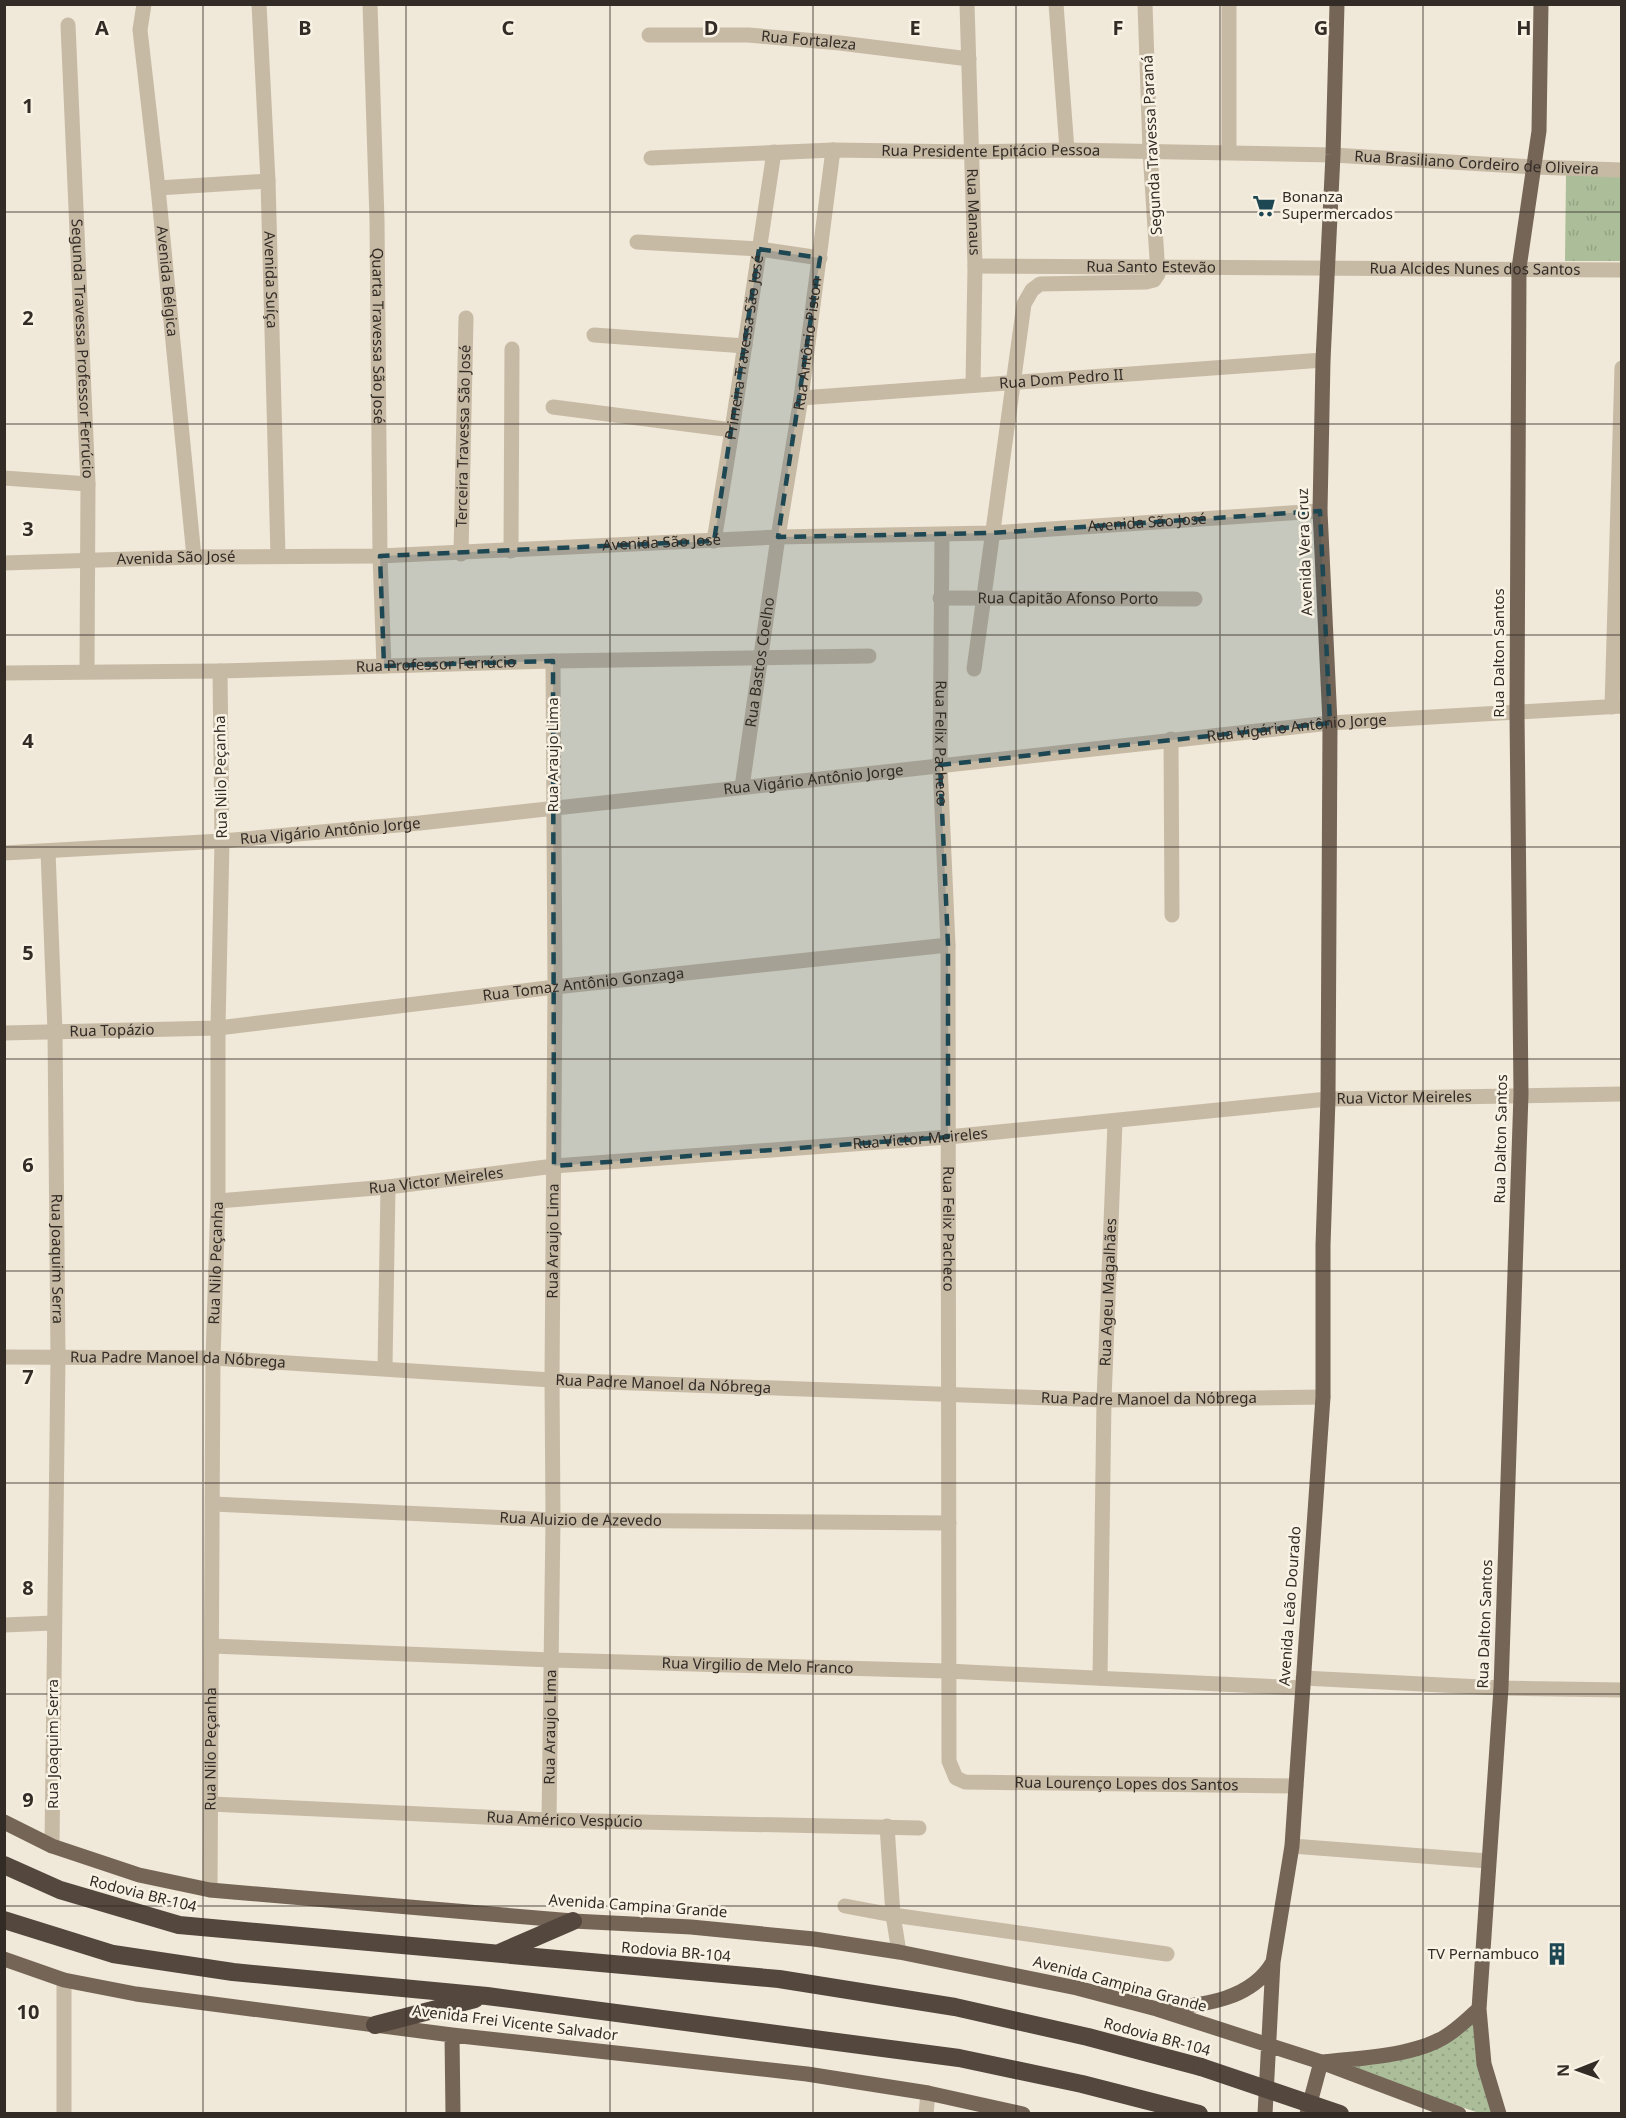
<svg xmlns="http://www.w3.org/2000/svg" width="1626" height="2118" viewBox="0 0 1626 2118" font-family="'Noto Sans',sans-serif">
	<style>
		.grass { fill: url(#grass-dots) }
		.park { fill: url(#park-tufts) }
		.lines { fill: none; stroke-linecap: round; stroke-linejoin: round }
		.minor { stroke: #c7baa5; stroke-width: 15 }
		.major { stroke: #756557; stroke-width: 15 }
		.highway { stroke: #54473d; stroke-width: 18 }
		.highway-bridge { stroke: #54473d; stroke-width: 18 }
		.marked { fill: #1d4753; fill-opacity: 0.2; stroke: #1d4753; stroke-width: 4.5; stroke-dasharray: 12 8; stroke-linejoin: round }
		.grid { fill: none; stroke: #332c26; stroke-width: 1.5; stroke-opacity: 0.55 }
		.labels { text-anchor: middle; stroke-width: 5; stroke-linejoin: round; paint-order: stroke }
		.street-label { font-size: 15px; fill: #332c26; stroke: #f8f2e4 }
		.poi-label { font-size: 15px; fill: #332c26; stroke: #f8f2e4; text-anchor: start }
		.grid-label { font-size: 20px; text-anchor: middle; font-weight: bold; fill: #332c26; stroke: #f8f2e4; stroke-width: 5; stroke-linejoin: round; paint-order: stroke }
	</style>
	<defs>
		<pattern id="grass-dots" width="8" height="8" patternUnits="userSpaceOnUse" patternTransform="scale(1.5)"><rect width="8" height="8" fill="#acbe99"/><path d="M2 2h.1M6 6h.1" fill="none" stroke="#94a384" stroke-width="1.8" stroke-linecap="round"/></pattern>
		<pattern id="park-tufts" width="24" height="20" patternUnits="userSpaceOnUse" patternTransform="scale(1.5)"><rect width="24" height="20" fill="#acbe99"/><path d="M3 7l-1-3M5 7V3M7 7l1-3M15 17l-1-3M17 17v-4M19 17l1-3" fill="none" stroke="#94a384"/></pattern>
	</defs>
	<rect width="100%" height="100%" fill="#f0e8d8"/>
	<path class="grass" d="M 1475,2016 L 1495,2113 L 1479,2113 L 1342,2066 L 1403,2055 Z"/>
	<path class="park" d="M 1566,175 L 1621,176 L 1621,261 L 1565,261 Z"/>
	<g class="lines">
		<g class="minor">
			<path id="s1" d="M 144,4 L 140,30 L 158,188 L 194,557"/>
			<path id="s2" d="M 259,4 L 268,181 L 278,556"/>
			<path id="s3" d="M 370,4 L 377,220 L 380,556 L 384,666"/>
			<path id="s4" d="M 967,4 L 975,266 L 973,385"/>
			<path d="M 1056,4 L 1067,150"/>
			<path d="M 1229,4 L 1229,152"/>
			<path id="s5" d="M 68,25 L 88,484 L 87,671"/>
			<path id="s6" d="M 649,35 L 748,35 L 840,43 L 969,59"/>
			<path id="s7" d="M 651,158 L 833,150 L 972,152 L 1067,150 L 1333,155 L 1534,167 L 1622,170"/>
			<path d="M 158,188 L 268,181"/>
			<path d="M 637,242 L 759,249 L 820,258"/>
			<path id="s8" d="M 975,266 L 1622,270"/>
			<path d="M 594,335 L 745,346"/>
			<path id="s9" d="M 801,398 L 1323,360"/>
			<path d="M 553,407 L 732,430"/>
			<path d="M 4,478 L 88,484"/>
			<path id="s10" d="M 942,535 L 940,765 L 948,945 L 949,1761 L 956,1778 L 965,1782 L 1296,1786"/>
			<path id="s11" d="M 714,541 L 732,430 L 774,152"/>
			<path d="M 511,551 L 512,349"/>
			<path id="s12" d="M 461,554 L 466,318"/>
			<path id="s13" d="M 4,563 L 194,557 L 380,556 L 778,537 L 992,533 L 1320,511"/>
			<path id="s14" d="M 940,598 L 1195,599"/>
			<path d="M 974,669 L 1024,304 L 1032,290 L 1040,284 L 1146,282 L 1154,280 L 1158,274 L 1150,151 L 1145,4"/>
			<path id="s15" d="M 4,673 L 220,671 L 553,661 L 869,656"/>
			<path d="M 1612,707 L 1622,368"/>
			<path d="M 1171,739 L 1172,915"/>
			<path id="s16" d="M 742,787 L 778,537 L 801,398 L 833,150"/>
			<path id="s17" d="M 48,851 L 55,1031 L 58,1357 L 52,1846"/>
			<path id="s18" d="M 4,853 L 222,841 L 420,823 L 1330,723 L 1622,706"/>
			<path id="s19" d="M 4,1033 L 218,1028 L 555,987 L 948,945"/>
			<path id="s20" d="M 218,1201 L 388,1187 L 554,1166 L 948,1137 L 1328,1099 L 1622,1094"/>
			<path id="s21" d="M 4,1357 L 213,1358 L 552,1380 L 1104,1400 L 1323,1397"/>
			<path d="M 385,1367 L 388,1187"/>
			<path id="s22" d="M 213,1504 L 553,1520 L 949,1523"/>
			<path d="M 4,1625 L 53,1623"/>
			<path id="s23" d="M 212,1646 L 552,1660 L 947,1671 L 1303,1688"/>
			<path id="s24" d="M 1100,1678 L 1104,1400 L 1115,1122"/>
			<path d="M 1303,1678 L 1501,1688 L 1622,1690"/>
			<path id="s25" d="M 211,1804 L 549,1820 L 919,1828"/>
			<path id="s26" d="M 549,1820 L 553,1520 L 552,1380 L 555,987 L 553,661"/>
			<path d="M 887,1826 L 893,1915 L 899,1952"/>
			<path d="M 1292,1846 L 1488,1861"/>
			<path id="s27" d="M 210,1890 L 213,1358 L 218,1201 L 218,1028 L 222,841 L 220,671"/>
			<path d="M 845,1906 L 893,1915 L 1167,1954"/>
			<path d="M 64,1980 L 64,2114"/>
			<path d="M 926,2114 L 928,2093"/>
		</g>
		<path class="major" d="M 4,1822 L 52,1846 L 139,1875 L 210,1890 L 573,1921 L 691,1927 L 814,1939 L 899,1952 L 1077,1988 L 1157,2009 L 1321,2062 L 1459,2114
			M 4,1959 L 64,1980 L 136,1994 L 452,2035 L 807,2074 L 928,2093 L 1023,2114
			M 1166,2008 C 1205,2005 1252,1999 1273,1962
			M 452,2035 L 453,2114
			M 1265,2114 L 1273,1962 L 1292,1846 L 1296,1786 L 1323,1397 L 1323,1245 L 1328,1099 L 1330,723 L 1320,511 L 1323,360 L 1333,155 L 1337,4
			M 1307,2114 L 1321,2062 C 1356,2059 1408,2056 1439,2040 C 1454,2033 1466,2020 1479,2009
			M 1499,2114 L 1484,2064 L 1479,2009 L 1501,1688 L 1521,1094 L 1517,713 L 1519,268 L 1539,131 L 1541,4"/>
		<path class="highway" d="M 4,1865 L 60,1890 L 179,1925 L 779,1979 L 955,2007 L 1088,2037 L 1201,2067
			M 4,1920 L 113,1954 L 233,1972 L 487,1996 L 959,2058 L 1082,2084 L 1199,2114
			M 499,1953 L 573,1921
			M 375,2025 L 475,1999"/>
		<path class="highway-bridge" d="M 1201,2067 L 1340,2114"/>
	</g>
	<path class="marked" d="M 759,249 L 820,258 L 778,537 L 992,533 L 1320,511 L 1330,723 L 940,765 L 948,945 L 948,1137 L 554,1166 L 553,661 L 384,666 L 380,556 L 714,541 Z"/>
	<path class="grid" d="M 203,4 L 203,2114M 406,4 L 406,2114M 610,4 L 610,2114M 813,4 L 813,2114M 1016,4 L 1016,2114M 1220,4 L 1220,2114M 1423,4 L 1423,2114M 4,212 L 1622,212M 4,424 L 1622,424M 4,635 L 1622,635M 4,847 L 1622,847M 4,1059 L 1622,1059M 4,1271 L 1622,1271M 4,1483 L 1622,1483M 4,1694 L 1622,1694M 4,1906 L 1622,1906"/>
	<defs>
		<g id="supermarket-bare" transform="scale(1.8)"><path d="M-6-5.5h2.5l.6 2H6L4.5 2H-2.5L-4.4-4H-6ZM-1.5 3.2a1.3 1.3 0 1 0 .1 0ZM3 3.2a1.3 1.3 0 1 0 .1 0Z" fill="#1d4753" stroke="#f8f2e4" stroke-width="2.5" paint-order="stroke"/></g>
		<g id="building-bare" transform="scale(1.8)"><path d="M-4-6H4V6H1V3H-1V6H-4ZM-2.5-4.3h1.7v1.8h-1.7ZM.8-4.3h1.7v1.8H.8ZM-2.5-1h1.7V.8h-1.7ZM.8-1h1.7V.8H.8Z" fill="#1d4753" stroke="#f8f2e4" stroke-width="2.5" paint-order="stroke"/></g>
	</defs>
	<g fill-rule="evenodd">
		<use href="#supermarket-bare" x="1264" y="206"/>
		<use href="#building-bare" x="1557" y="1954"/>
	</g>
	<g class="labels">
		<g class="street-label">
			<text dy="5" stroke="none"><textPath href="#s6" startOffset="160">Rua Fortaleza</textPath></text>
			<text transform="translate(1152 145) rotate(-93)" y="5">Segunda Travessa Paraná</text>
			<text dy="5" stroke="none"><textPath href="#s7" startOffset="340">Rua Presidente Epitácio Pessoa</textPath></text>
			<text dy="5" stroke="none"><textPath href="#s7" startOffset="826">Rua Brasiliano Cordeiro de Oliveira</textPath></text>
			<text dy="5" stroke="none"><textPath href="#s4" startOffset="208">Rua Manaus</textPath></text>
			<text dy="5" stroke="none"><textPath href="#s8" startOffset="176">Rua Santo Estevão</textPath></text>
			<text dy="5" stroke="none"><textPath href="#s8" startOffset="500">Rua Alcides Nunes dos Santos</textPath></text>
			<text dy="5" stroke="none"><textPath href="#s2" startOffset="276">Avenida Suíça</textPath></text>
			<text dy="5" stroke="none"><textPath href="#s1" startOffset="279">Avenida Bélgica</textPath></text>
			<text dy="5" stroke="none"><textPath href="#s3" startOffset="332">Quarta Travessa São José</textPath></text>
			<text dy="5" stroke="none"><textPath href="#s16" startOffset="448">Rua Antônio Piston</textPath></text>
			<text dy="5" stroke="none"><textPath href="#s11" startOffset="196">Primeira Travessa São José</textPath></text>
			<text dy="5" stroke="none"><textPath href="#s5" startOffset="324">Segunda Travessa Professor Ferrúcio</textPath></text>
			<text dy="5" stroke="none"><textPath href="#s9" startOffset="261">Rua Dom Pedro II</textPath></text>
			<text dy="5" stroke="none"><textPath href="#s12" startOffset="118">Terceira Travessa São José</textPath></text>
			<text dy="5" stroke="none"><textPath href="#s13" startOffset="1144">Avenida São José</textPath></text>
			<text dy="5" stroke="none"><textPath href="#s13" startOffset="658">Avenida São José</textPath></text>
			<text transform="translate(1305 552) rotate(-92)" y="5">Avenida Vera Cruz</text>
			<text dy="5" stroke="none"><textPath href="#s13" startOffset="172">Avenida São José</textPath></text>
			<text dy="5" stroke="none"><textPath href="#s14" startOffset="128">Rua Capitão Afonso Porto</textPath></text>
			<text transform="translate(1499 653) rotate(-90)" y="5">Rua Dalton Santos</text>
			<text dy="5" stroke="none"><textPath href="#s16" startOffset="126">Rua Bastos Coelho</textPath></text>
			<text dy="5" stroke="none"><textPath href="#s15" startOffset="432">Rua Professor Ferrúcio</textPath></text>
			<text dy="5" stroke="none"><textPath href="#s18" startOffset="1299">Rua Vigário Antônio Jorge</textPath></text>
			<text dy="5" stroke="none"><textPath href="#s10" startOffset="208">Rua Felix Pacheco</textPath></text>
			<text transform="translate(553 755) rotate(-90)" y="5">Rua Araujo Lima</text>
			<text transform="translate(221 777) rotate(-91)" y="5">Rua Nilo Peçanha</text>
			<text dy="5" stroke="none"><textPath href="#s18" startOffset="813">Rua Vigário Antônio Jorge</textPath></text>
			<text dy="5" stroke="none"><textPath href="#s18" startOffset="327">Rua Vigário Antônio Jorge</textPath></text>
			<text dy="5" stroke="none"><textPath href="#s19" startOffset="582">Rua Tomaz Antônio Gonzaga</textPath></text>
			<text dy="5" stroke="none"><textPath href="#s19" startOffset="108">Rua Topázio</textPath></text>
			<text dy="5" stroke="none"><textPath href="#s20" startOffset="1191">Rua Victor Meireles</textPath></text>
			<text dy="5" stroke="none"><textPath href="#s20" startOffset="705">Rua Victor Meireles</textPath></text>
			<text transform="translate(1501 1139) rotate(-89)" y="5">Rua Dalton Santos</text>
			<text dy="5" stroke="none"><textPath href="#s20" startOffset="219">Rua Victor Meireles</textPath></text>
			<text dy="5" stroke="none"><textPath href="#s10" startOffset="694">Rua Felix Pacheco</textPath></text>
			<text dy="5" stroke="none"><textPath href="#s26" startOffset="579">Rua Araujo Lima</textPath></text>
			<text dy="5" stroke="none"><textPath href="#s17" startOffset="408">Rua Joaquim Serra</textPath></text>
			<text dy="5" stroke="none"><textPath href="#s27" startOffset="627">Rua Nilo Peçanha</textPath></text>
			<text dy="5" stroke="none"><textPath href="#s24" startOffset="386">Rua Ageu Magalhães</textPath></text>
			<text dy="5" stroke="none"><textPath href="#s21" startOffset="174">Rua Padre Manoel da Nóbrega</textPath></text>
			<text dy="5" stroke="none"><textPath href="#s21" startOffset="660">Rua Padre Manoel da Nóbrega</textPath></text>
			<text dy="5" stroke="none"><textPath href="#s21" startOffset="1146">Rua Padre Manoel da Nóbrega</textPath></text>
			<text dy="5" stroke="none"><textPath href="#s22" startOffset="368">Rua Aluizio de Azevedo</textPath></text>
			<text transform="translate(1290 1606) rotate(-86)" y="5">Avenida Leão Dourado</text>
			<text transform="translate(1485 1624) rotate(-88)" y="5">Rua Dalton Santos</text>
			<text dy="5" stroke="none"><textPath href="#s23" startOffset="546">Rua Virgilio de Melo Franco</textPath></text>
			<text dy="5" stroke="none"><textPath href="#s26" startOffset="93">Rua Araujo Lima</textPath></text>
			<text transform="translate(53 1744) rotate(-90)" y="5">Rua Joaquim Serra</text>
			<text dy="5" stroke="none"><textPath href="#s27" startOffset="141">Rua Nilo Peçanha</textPath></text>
			<text dy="5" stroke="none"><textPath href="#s10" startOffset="1416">Rua Lourenço Lopes dos Santos</textPath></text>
			<text dy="5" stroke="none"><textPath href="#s25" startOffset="354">Rua Américo Vespúcio</textPath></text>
			<text transform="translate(143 1894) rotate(14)" y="5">Rodovia BR-104</text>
			<text transform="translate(638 1906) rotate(4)" y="5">Avenida Campina Grande</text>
			<text transform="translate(676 1952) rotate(5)" y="5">Rodovia BR-104</text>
			<text transform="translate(1120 1984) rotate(15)" y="5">Avenida Campina Grande</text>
			<text transform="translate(515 2023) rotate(7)" y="5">Avenida Frei Vicente Salvador</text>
			<text transform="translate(1157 2037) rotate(15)" y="5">Rodovia BR-104</text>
		</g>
		<g class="poi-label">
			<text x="1282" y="202">Bonanza<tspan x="1282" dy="17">Supermercados</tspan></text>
			<text x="1539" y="1959" text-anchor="end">TV Pernambuco</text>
		</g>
	</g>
	<g class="grid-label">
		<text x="102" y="35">A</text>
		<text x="305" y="35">B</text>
		<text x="508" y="35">C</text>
		<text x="711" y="35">D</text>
		<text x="915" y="35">E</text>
		<text x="1118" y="35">F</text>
		<text x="1321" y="35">G</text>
		<text x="1524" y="35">H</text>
		<text x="28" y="113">1</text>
		<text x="28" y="325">2</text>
		<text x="28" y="536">3</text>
		<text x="28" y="748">4</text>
		<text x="28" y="960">5</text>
		<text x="28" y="1172">6</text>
		<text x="28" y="1384">7</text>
		<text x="28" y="1595">8</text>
		<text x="28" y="1807">9</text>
		<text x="28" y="2019">10</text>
	</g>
	<rect width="1626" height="2118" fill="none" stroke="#332c26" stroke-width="12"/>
	<g transform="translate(1578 2070) rotate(269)" stroke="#f8f2e4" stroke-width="4.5" paint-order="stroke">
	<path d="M0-4.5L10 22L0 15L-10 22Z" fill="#332c26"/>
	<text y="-9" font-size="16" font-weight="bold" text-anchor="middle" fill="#332c26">N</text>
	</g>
</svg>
